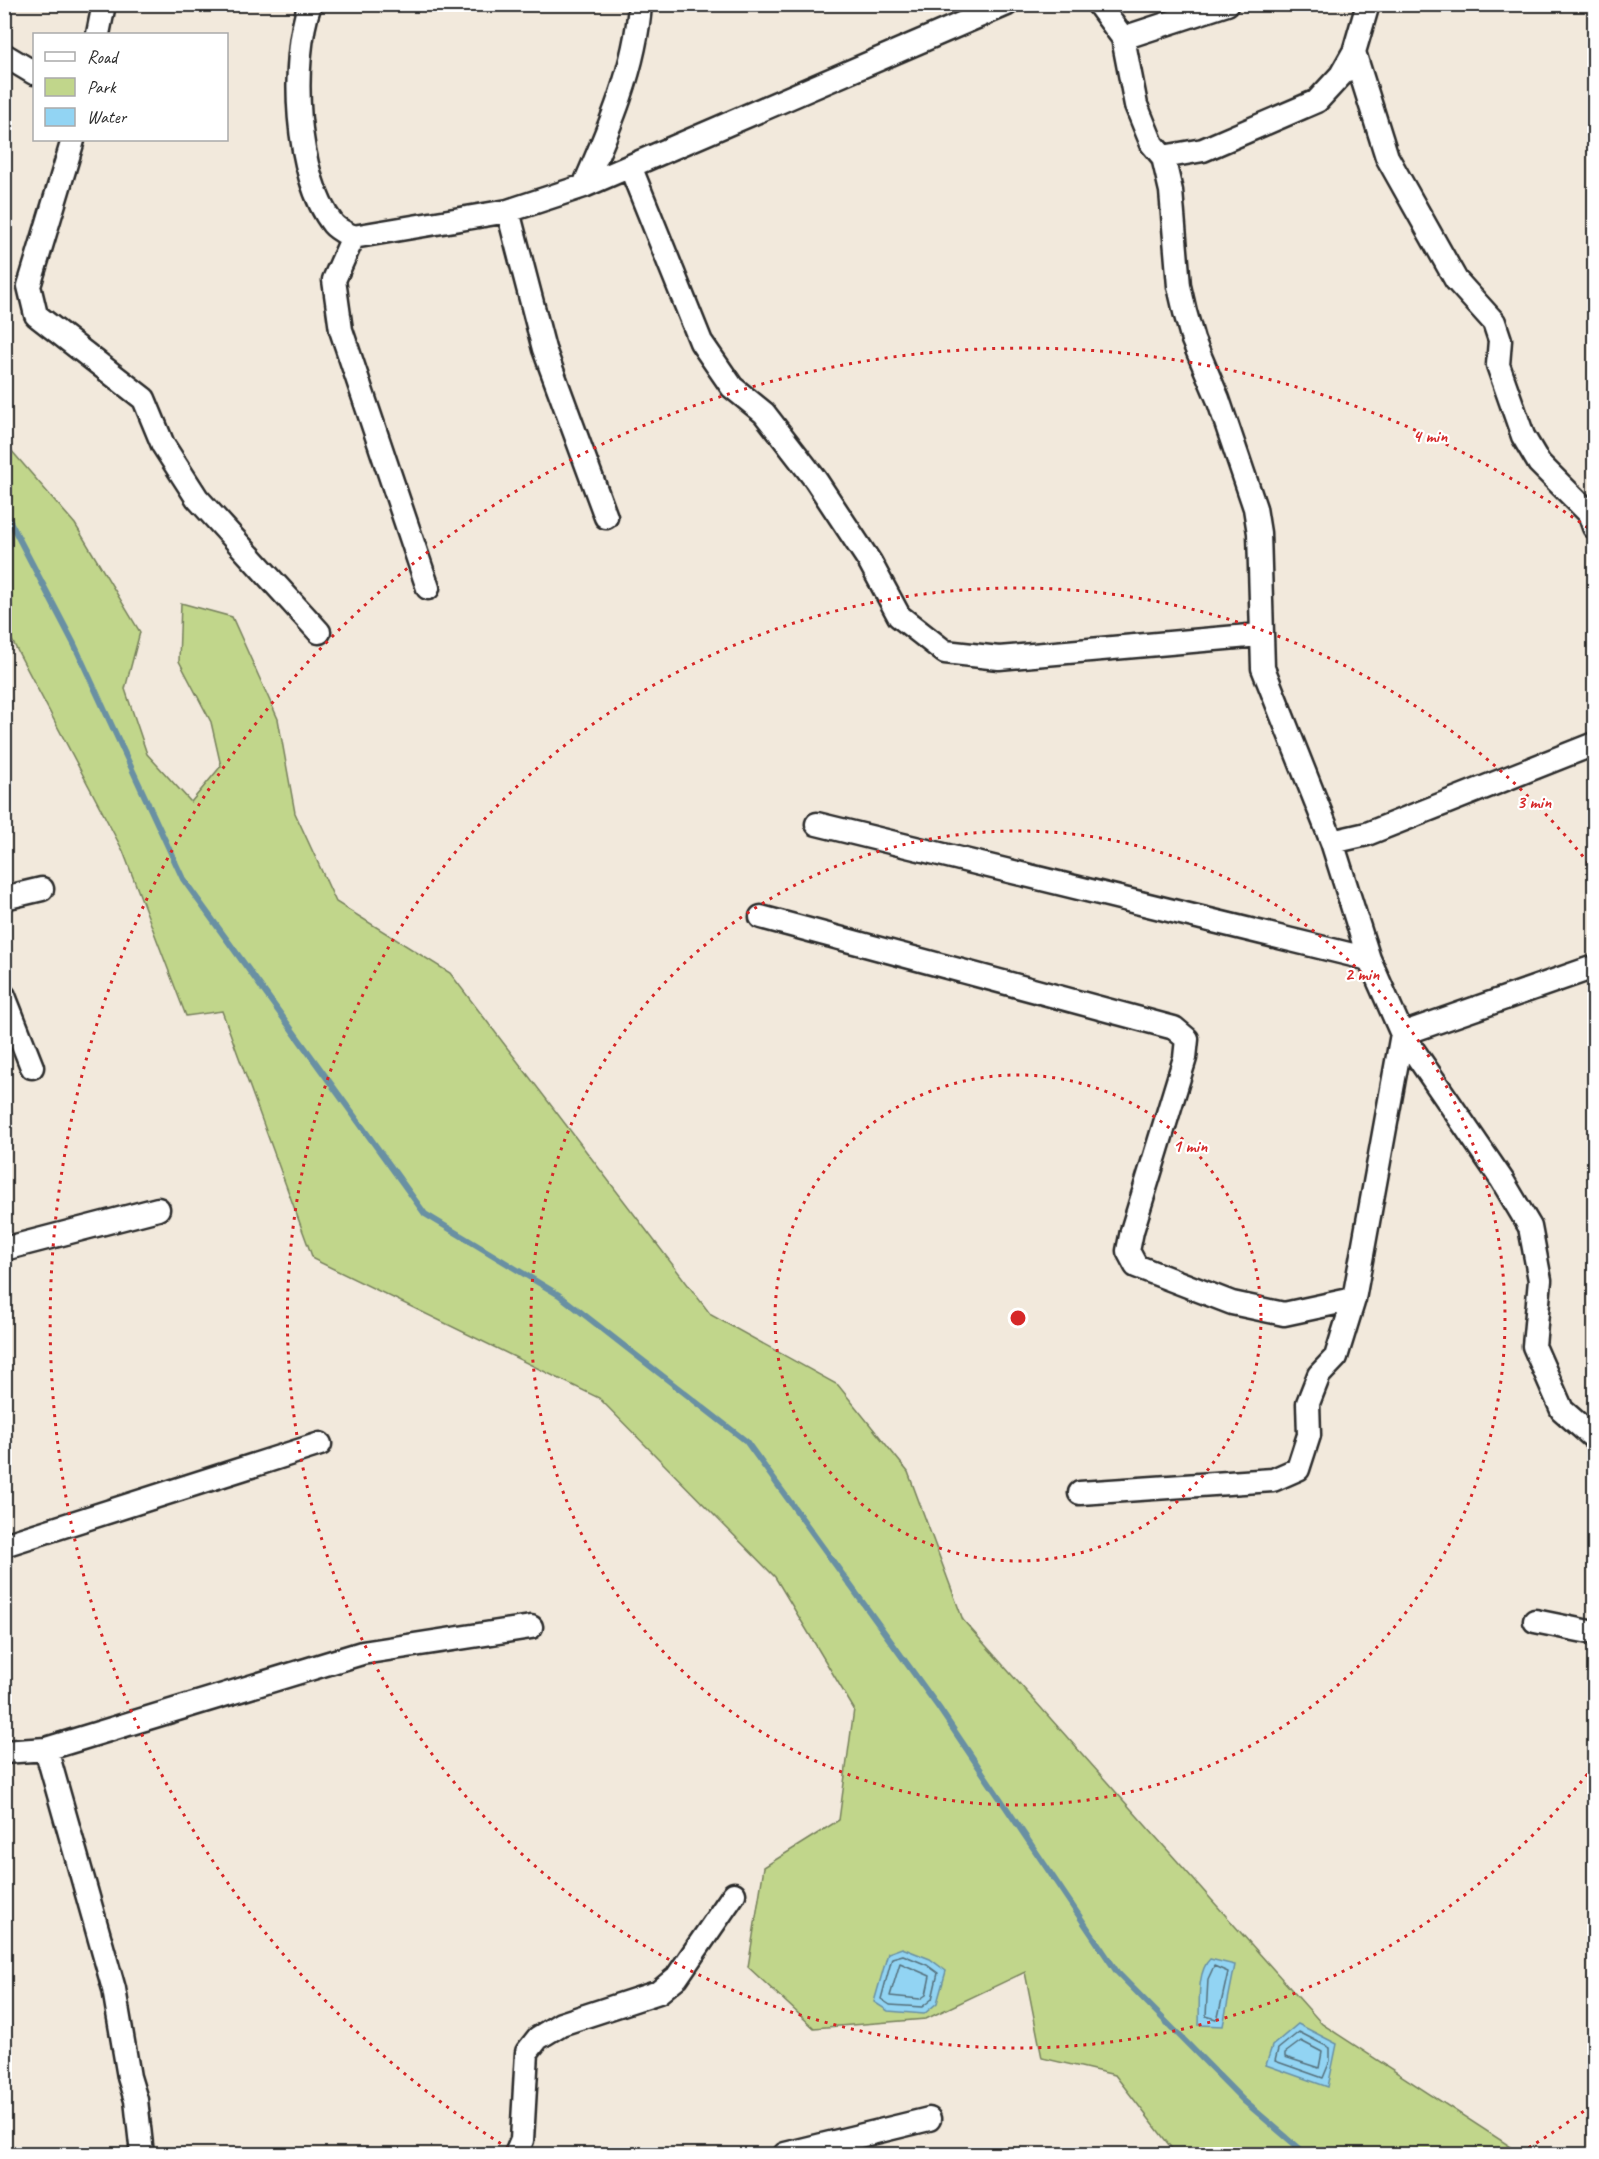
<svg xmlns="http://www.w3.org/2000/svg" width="1599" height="2159" viewBox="0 0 1599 2159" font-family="Caveat,sans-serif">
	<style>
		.green { fill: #c1d68b; stroke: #76805b; stroke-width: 1.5 }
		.water { fill: #92d4f3; stroke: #6990a3; stroke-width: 1.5 }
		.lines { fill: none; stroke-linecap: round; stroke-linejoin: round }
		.shore { stroke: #546f7b; stroke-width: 1.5 }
		.stream { stroke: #6990a3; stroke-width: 6 }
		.street-casing { stroke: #2b2b2b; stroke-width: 27 }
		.street { stroke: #fff; stroke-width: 22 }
		.ring { fill: none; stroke: #d62828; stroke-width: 3; stroke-dasharray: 3 6 }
		.centre { fill: #d62828; stroke: #fff; stroke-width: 3 }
		.ring-label { font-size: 18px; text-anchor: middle; font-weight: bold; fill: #d62828; stroke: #fff; stroke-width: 4.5; stroke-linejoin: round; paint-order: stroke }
	</style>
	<rect width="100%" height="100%" fill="#f2e9dc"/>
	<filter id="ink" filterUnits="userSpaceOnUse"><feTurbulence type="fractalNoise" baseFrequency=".0167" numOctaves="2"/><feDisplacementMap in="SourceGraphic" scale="12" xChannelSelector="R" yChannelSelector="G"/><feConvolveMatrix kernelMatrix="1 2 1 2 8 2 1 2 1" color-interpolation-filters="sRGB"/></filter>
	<g filter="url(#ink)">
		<path class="green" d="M 4,442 L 75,524 L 140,632 L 125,689 L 147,754 L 191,802 L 221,766 L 211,722 L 179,661 L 181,603 L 232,617 L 278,719 L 295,813 L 336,902 L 450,973 L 711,1315 L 838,1385 L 908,1472 L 963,1620 L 1322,2024 L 1522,2154 L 1176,2154 L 1115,2075 L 1042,2058 L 1025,1972 L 926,2019 L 814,2028 L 748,1967 L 764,1867 L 839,1820 L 854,1709 L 775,1577 L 599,1398 L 313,1259 L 222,1011 L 186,1016 L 123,851 L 5,627 Z"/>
		<path class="water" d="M 902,1948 L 930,1959 L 946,1971 L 937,2003 L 924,2014 L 888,2011 L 874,2002 L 888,1953 Z
			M 1210,1959 L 1235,1965 L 1223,2026 L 1199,2025 C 1200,2006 1196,1972 1210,1959 Z
			M 1298,2024 L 1337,2044 L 1328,2087 L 1266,2065 L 1272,2046 Z"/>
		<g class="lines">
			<path class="shore" d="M 903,1955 L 927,1965 L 938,1973 L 932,1999 L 922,2007 L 890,2005 L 881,1999 L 892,1958 Z
				M 900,1963 L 930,1976 L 926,1995 L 920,1999 L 890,1996 Z
				M 1214,1966 L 1228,1972 L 1218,2017 L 1216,2019 L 1206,2016 L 1208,1979 Z
				M 1299,2032 L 1330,2048 L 1330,2061 L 1323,2078 L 1275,2061 L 1278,2049 Z
				M 1301,2041 L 1322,2052 L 1319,2068 L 1285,2057 L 1285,2053 Z"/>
			<path class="stream" d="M 4,510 L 74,644 L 183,879 L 425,1214 L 559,1295 L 746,1441 L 939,1708 L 1117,1972 L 1244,2101 L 1306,2154"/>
			<g class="street-casing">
				<path id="street" d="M 310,4 C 290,60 295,177 333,224 C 338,230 346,233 353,237 L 508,211 L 584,186 C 609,129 636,67 640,4
					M 1098,4 L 1123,38 L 1136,105 L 1152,144 L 1163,157 L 1171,191 L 1179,286 L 1185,312 L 1193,340 L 1218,399 L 1255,508 L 1259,533 L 1263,668 L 1332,842 L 1367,834 L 1594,744
					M 1368,4 L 1354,52 L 1387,157 L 1456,280 L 1494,322 L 1500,340 L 1498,365 L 1523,436 L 1539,463 L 1589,513 L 1594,527
					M 98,34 L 104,4
					M 1123,38 L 1227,4
					M 4,55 L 34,73
					M 73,140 L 29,286 L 36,315 L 144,399 L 163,445 L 197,498 L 319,632
					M 1163,157 L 1203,150 L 1317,101 L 1341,75 L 1354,52
					M 630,166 L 701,342 L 732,387 L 764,413 L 815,479 L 870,562 L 899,616 L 945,652 L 999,658 L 1260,635
					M 584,186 L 1007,4
					M 508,211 L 544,349 L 606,517
					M 353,237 L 334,280 L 341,330 L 428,588
					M 817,824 L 1369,959
					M 1332,842 L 1369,959 L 1402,1034 L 1502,1180 L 1530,1227 L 1540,1280 L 1534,1346 L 1562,1410 L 1594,1438
					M 4,898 L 42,889
					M 761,917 L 1174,1028 L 1187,1039 L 1185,1058 L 1132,1231 L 1128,1251 L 1136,1266 L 1232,1303 L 1284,1314 L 1354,1299
					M 4,996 L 32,1067
					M 4,1249 L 158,1209
					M 1080,1493 L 1273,1480 L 1298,1469 L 1309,1435 L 1308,1403 L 1319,1375 L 1336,1357 L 1354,1299 L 1402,1034 L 1594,967
					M 4,1545 L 320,1444
					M 1535,1621 L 1594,1633
					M 46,1749 L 114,1989 L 129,2077 L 136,2100 L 142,2154
					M 4,1752 L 46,1749 L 362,1653 L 531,1627
					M 516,2154 L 522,2140 L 527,2052 L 538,2038 L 561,2024 L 659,1992 L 677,1977 L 734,1894
					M 785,2154 L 929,2119"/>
			</g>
			<use href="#street" class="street"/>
		</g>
	</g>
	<g class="ring">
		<circle cx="1018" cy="1318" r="243"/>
		<circle cx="1018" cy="1318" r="487"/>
		<path d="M1593 1767A730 730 0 1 1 1593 869"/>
		<path d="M1591 2106A974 974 0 0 1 1520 2153M516 2153A974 974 0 1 1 1591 530"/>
	</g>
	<circle cx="1018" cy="1318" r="9" class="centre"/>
	<g class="ring-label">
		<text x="1430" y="442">4 min</text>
		<text x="1534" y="808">3 min</text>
		<text x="1362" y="980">2 min</text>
		<text x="1190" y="1152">1 min</text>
	</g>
	<rect width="1599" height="2159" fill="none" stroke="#fff" stroke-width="24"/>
	<rect x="12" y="12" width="1575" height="2135" fill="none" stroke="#2b2b2b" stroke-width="2" filter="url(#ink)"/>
	<rect x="33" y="33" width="195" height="108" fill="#ffffff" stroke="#aaaaaa" stroke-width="1.5"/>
	<rect x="45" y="52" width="30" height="9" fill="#ffffff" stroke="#aaaaaa" stroke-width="1.5"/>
	<text x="87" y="63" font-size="18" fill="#2b2b2b">Road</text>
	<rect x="45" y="78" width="30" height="18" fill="#c1d68b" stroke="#aaaaaa" stroke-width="1.5"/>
	<text x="87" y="93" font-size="18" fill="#2b2b2b">Park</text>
	<rect x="45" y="108" width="30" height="18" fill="#92d4f3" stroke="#aaaaaa" stroke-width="1.5"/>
	<text x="87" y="123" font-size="18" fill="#2b2b2b">Water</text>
</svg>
